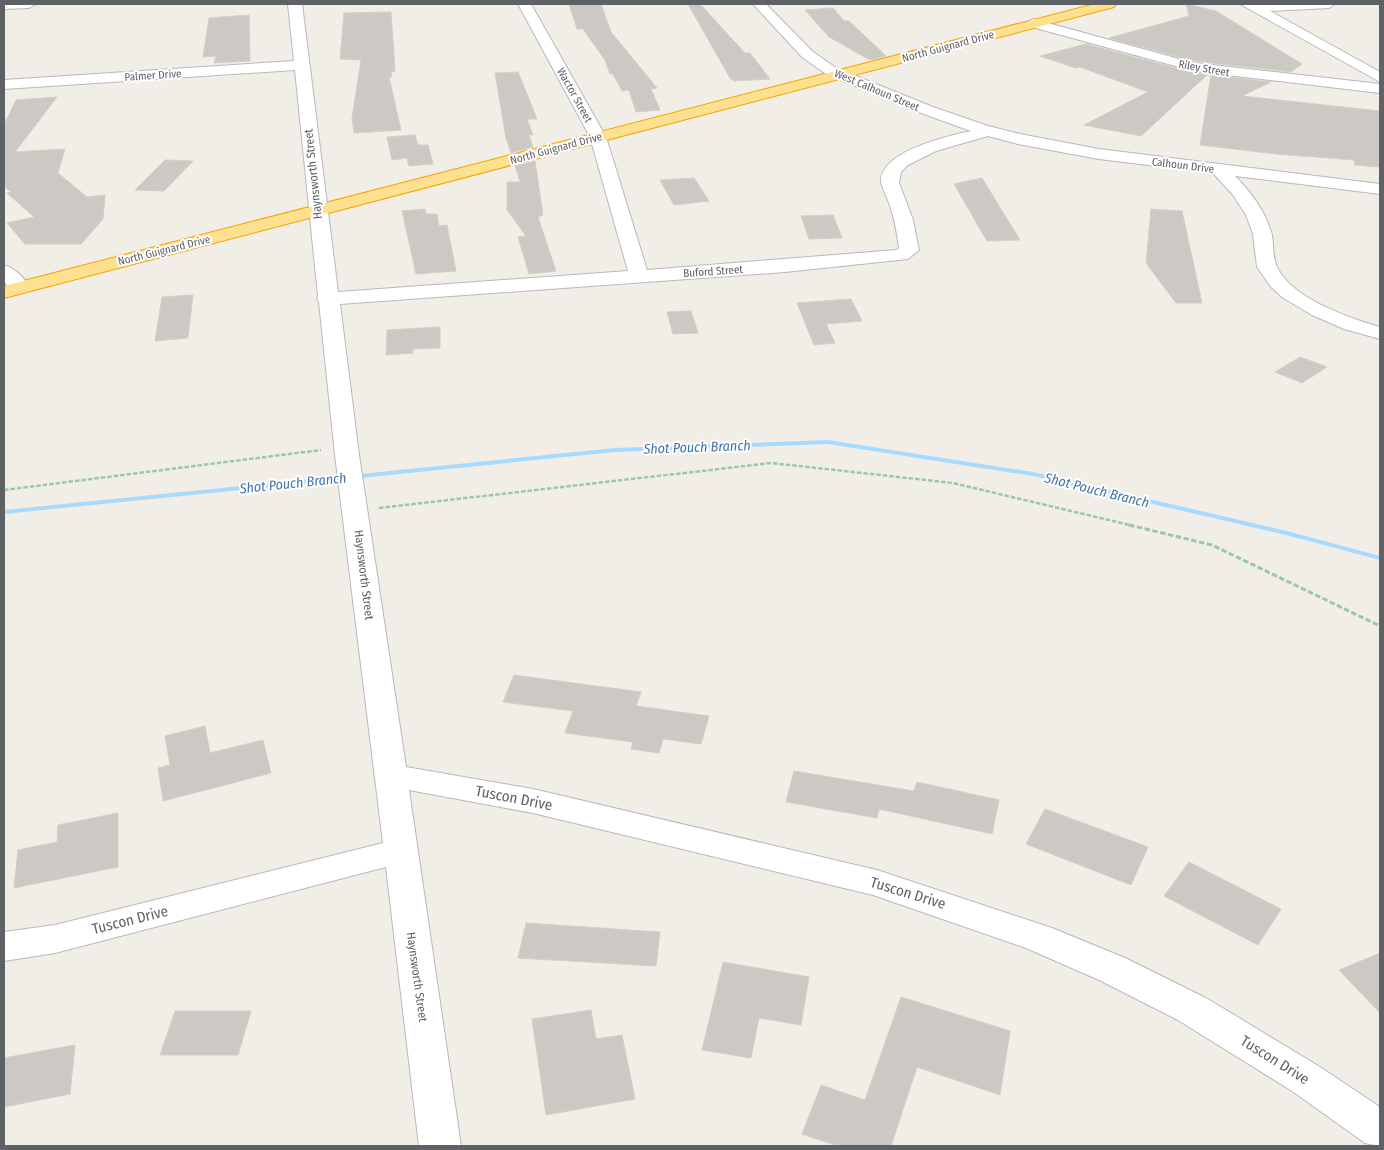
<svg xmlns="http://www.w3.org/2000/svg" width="1384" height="1150" viewBox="0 0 1384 1150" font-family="'Fira Sans Condensed',sans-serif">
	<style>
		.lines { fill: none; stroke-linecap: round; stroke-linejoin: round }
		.stream { fill: #a7daff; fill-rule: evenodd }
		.building { fill: #ccc8c3; stroke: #d5cfc4 }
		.minor-casing { stroke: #b6b9bd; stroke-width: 2 }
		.highway-casing { stroke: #f6a500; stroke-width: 2 }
		.path-far1 { stroke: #9cc8a8; stroke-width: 2.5; stroke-dasharray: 4.5 2; stroke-linecap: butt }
		.path { stroke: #9cc8a8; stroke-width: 3; stroke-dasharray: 5.5 2.5; stroke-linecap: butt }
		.minor { fill: #fff; fill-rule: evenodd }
		.highway { fill: #fde090; fill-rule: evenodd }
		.labels { text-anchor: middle; stroke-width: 4; stroke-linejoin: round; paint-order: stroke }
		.far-street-label { font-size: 11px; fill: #5e6267; stroke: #fff }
		.street-label { font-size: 12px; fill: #5e6267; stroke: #fff }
		.water-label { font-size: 14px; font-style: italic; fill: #4075a9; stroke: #fff }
		.near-street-label { font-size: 15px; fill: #5e6267; stroke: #fff }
	</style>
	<rect width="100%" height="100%" fill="#f0eee6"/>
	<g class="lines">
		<path class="stream" d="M 828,440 L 1033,472 L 1287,531 L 1380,556 L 1380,560 L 1286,535 L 1033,476 L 828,444 L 615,452 L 4,514 L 4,510 L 615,448 Z"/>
	</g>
	<path class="building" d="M 569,4 L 601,4 L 611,32 L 657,88 L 651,89 L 660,110 L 636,112 L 629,90 L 622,91 L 613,74 L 610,74 L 605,60 L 583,29 L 577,29 Z
		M 688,4 L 700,4 L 745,53 L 750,53 L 770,79 L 734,81 L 730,78 Z
		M 1186,4 L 1216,11 L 1302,64 L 1291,72 L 1194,61 L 1109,38 L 1189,16 Z
		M 833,8 L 844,21 L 849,21 L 886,56 L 870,60 L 829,37 L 805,10 Z
		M 391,12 L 395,71 L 391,72 L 392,77 L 389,77 L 401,130 L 354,133 L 352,118 L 361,60 L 340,59 L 344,13 Z
		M 249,15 L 250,61 L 214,63 L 216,56 L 203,57 L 209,18 Z
		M 1086,44 L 1194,73 L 1208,74 L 1141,136 L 1084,125 L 1148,92 L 1080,67 L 1076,68 L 1040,56 Z
		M 518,72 L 537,119 L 527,119 L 533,135 L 529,135 L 533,147 L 511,153 L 506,138 L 495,73 Z
		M 1211,75 L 1271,82 L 1242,96 L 1380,111 L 1380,167 L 1355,165 L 1354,160 L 1276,154 L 1200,145 Z
		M 57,97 L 15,152 L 65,149 L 58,173 L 87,197 L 105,195 L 103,219 L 81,244 L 25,244 L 7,223 L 34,217 L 7,193 L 11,192 L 4,186 L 4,125 L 16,100 Z
		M 415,135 L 418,145 L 428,145 L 433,164 L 409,166 L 407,158 L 392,160 L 387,137 Z
		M 165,160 L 193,161 L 164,191 L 135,190 Z
		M 535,161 L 543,215 L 538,217 L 556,271 L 529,274 L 518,237 L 526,236 L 507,210 L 507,182 L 520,182 L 515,166 Z
		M 694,178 L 709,201 L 674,205 L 660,180 Z
		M 982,178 L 1020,240 L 987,241 L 954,184 Z
		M 425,209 L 426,214 L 437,214 L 439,226 L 447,225 L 456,271 L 416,274 L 402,211 Z
		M 1151,209 L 1182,211 L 1202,303 L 1176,303 L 1146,263 Z
		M 833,215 L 842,238 L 809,239 L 801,216 Z
		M 193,295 L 188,338 L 155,341 L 162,297 Z
		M 851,299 L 862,321 L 826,324 L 835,343 L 814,345 L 797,303 Z
		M 691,311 L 698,333 L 673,334 L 667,312 Z
		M 440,327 L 440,348 L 413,349 L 413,353 L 386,355 L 387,330 Z
		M 1300,357 L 1327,367 L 1302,383 L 1275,372 Z
		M 514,675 L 641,692 L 636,706 L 709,716 L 701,744 L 663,739 L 659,753 L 631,749 L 633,742 L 565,733 L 573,711 L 503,702 Z
		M 205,726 L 210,753 L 263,740 L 271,773 L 163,801 L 158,768 L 170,765 L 165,736 Z
		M 794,771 L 914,791 L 917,782 L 999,800 L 992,834 L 879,809 L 877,818 L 786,802 Z
		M 1045,809 L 1148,847 L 1131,885 L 1026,844 Z
		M 118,813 L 118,867 L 14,888 L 18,850 L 57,842 L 58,825 Z
		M 1189,862 L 1281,909 L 1258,945 L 1164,896 Z
		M 526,923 L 660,932 L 656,966 L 518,958 Z
		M 1380,953 L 1380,1013 L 1339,970 Z
		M 723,962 L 809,977 L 801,1025 L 759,1018 L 751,1058 L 702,1050 Z
		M 901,997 L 1010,1031 L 1000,1095 L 917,1067 L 891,1146 L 838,1146 L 802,1134 L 821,1085 L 865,1100 Z
		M 591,1010 L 596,1039 L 622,1035 L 635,1099 L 546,1115 L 532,1019 Z
		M 175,1011 L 251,1011 L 238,1055 L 160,1055 Z
		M 75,1045 L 70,1094 L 4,1107 L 4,1058 Z"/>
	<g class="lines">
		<g class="minor-casing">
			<path id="minor" d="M 4,4 L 36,4 L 29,8 L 4,9 Z
				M 288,4 L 302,4 L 338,292 L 628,271 L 590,137 L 518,4 L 531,4 L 606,137 L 647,270 L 896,250 L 899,248 C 897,234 895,220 890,206 C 888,199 882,189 881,181 C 881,151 948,136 971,131 L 921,113 L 826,74 L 802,57 L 753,4 L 766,4 L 812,51 L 836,68 L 933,107 L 988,126 L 1020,134 L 1099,149 L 1380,184 L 1380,194 L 1235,176 C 1251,192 1266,212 1272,235 C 1274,246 1272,258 1278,269 C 1294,299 1349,318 1380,327 L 1380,339 L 1344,329 L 1312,315 L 1282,297 L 1271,287 L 1257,267 L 1253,234 L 1246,215 L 1233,195 L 1213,173 L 1099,159 L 1018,144 L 988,136 L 936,151 L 908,165 L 901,172 L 899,183 L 913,220 L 919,250 L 908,259 L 785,272 L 340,304 L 359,455 L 406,767 L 533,789 L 877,870 L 1052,928 L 1125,958 L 1206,998 L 1320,1067 L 1380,1107 L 1380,1146 L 1365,1143 L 1292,1091 L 1178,1020 L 1099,980 L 1026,948 L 873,895 L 533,813 L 409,790 L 461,1146 L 419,1146 L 386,867 L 55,953 L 4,961 L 4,932 L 55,925 L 383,843 L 335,455 L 319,302 L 317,299 L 318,296 L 295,70 L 4,89 L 4,80 L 294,61 Z
				M 1240,4 L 1335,4 L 1329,8 L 1270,11 L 1380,72 L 1380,82 Z
				M 1033,19 L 1194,63 L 1380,84 L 1380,93 L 1194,71 L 1028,26 L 1026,23 Z
				M 4,265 C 15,268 24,278 30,287 L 27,291 C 16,294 12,290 4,282 Z"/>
		</g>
		<g class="highway-casing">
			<path id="highway" d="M 1095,4 L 1116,4 L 1114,7 L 4,298 L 4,286 Z"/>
		</g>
		<path class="path-far1" d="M 4,490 L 321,450
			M 379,508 L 771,463 L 953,483 L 1134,526"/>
		<path class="path" d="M 1129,525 L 1212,545 L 1380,626"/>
		<use href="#minor" class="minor"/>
		<use href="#highway" class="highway"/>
	</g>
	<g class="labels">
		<g class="far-street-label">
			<text transform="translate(948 46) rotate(-15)" y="4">North Guignard Drive</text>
			<text transform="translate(1204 68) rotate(10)" y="4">Riley Street</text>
			<text transform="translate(153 75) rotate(-4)" y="4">Palmer Drive</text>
			<text transform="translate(877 90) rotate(23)" y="4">West Calhoun Street</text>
			<text transform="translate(575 95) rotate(61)" y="4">Wactor Street</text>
			<text transform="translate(556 148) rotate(-15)" y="4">North Guignard Drive</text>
			<text transform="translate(1183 165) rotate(7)" y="4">Calhoun Drive</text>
			<text transform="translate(164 250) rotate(-14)" y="4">North Guignard Drive</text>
			<text transform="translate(713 271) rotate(-4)" y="4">Buford Street</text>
		</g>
		<g class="street-label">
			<text transform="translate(313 174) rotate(-96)" y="4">Haynsworth Street</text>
			<text transform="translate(364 575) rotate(83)" y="4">Haynsworth Street</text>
			<text transform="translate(417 977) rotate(82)" y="4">Haynsworth Street</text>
		</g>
		<g class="water-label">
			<text transform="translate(697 447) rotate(-2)" y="5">Shot Pouch Branch</text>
			<text transform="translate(293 483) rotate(-6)" y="5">Shot Pouch Branch</text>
			<text transform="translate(1097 490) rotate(14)" y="5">Shot Pouch Branch</text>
		</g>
		<g class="near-street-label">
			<text transform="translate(514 798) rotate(11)" y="5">Tuscon Drive</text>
			<text transform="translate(908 893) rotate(17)" y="5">Tuscon Drive</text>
			<text transform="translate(130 920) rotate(-14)" y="5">Tuscon Drive</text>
			<text transform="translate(1275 1060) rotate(32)" y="5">Tuscon Drive</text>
		</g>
	</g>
	<rect width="1384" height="1150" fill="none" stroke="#5e6267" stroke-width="10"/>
</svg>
